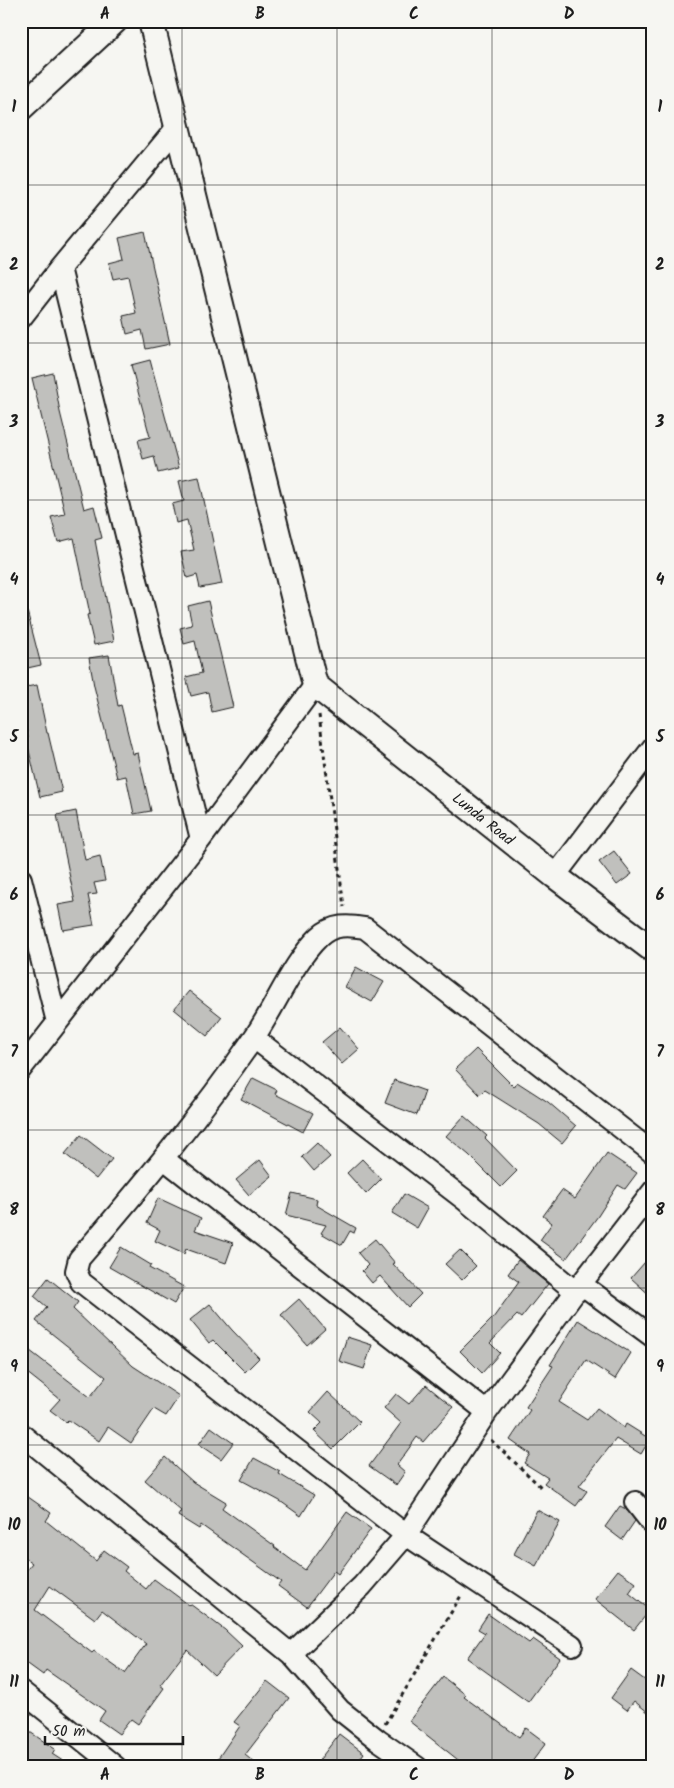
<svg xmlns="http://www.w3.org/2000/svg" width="674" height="1788" viewBox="0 0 674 1788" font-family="Kalam,sans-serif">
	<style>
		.building { fill: #c0c0bd; stroke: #1c1c1c; fill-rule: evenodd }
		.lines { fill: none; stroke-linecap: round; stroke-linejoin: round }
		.minor-casing { stroke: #1c1c1c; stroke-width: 24 }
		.tertiary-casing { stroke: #1c1c1c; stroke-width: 28 }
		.path { stroke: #1c1c1c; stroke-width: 3; stroke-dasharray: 4 4; stroke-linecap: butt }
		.minor { stroke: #f6f6f2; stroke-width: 20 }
		.tertiary { stroke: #f6f6f2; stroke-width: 24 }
		.grid { fill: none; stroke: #1c1c1c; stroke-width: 1; stroke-opacity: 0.55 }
		.labels { text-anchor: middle; stroke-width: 4; stroke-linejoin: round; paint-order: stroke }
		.street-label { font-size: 15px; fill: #1c1c1c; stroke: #f6f6f2 }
		.neatline { fill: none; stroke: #1c1c1c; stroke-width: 2 }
		.grid-label { font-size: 16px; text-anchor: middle; font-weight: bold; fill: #1c1c1c }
	</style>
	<rect width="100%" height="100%" fill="#f6f6f2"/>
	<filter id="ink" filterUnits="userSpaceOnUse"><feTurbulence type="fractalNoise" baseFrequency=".02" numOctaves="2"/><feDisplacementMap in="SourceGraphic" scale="10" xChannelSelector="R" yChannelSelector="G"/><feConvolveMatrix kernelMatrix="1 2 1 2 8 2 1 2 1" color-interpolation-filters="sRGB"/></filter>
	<g filter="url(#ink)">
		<path class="building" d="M 145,232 L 170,344 L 146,349 L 142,330 L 127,334 L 123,316 L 136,313 L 128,276 L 113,279 L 109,263 L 124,259 L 119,238 Z
			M 150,360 L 179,468 L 158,473 L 154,456 L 143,459 L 138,440 L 150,437 L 131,365 Z
			M 53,373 L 60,412 L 84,509 L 94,506 L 102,538 L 95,540 L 114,641 L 94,645 L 87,615 L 90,614 L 74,538 L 58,542 L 51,517 L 65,514 L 32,378 Z
			M 199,477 L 222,584 L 200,588 L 197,575 L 187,578 L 181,552 L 194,550 L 187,520 L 176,523 L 172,504 L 184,501 L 179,481 Z
			M 208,601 L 233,707 L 212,712 L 208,692 L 191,696 L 186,677 L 202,673 L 195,641 L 184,644 L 180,628 L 192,625 L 188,606 Z
			M 26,607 L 41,665 L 23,669 L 21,661 L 21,608 Z
			M 109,655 L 118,706 L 121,705 L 133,754 L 138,753 L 151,811 L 134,814 L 126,776 L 117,778 L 94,686 L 89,658 Z
			M 37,685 L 47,733 L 48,733 L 62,792 L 40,797 L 26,738 L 28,738 L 21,700 L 21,688 Z
			M 76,811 L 85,860 L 100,856 L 105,881 L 94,883 L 97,894 L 88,895 L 94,925 L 63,930 L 58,905 L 75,902 L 57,815 Z
			M 614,851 L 632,874 L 617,885 L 599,862 Z
			M 356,967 L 384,982 L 372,1002 L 345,987 Z
			M 189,991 L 222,1017 L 207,1036 L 174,1009 Z
			M 340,1027 L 359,1049 L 342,1064 L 322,1042 Z
			M 476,1049 L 514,1087 L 517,1082 L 548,1102 L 576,1126 L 562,1143 L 539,1124 L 485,1090 L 480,1095 L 455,1069 Z
			M 253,1078 L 277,1090 L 275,1094 L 313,1113 L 303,1132 L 241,1099 Z
			M 394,1080 L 425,1091 L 417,1115 L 385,1103 Z
			M 464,1116 L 487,1136 L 485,1138 L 517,1171 L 501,1187 L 469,1155 L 446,1136 Z
			M 81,1135 L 112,1159 L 96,1179 L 65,1154 Z
			M 317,1143 L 330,1157 L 314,1171 L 302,1157 Z
			M 607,1153 L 637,1173 L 625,1189 L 618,1185 L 598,1216 L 566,1259 L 540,1240 L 552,1223 L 543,1216 L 562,1190 L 575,1199 Z
			M 362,1159 L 381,1179 L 366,1194 L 347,1173 Z
			M 260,1160 L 272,1176 L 249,1195 L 236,1180 Z
			M 292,1193 L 317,1199 L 316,1205 L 356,1228 L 354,1233 L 350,1231 L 342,1245 L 321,1233 L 326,1225 L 286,1215 Z
			M 404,1194 L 428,1208 L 417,1228 L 392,1213 Z
			M 158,1198 L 201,1218 L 195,1230 L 233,1243 L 226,1263 L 186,1249 L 184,1254 L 155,1241 L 160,1230 L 147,1223 Z
			M 375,1239 L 395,1263 L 393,1264 L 421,1294 L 408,1307 L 380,1276 L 372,1283 L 362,1271 L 368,1265 L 358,1253 Z
			M 121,1247 L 151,1265 L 149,1268 L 184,1287 L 174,1304 L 109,1267 Z
			M 460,1250 L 476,1266 L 462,1280 L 445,1264 Z
			M 518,1260 L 548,1284 L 521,1318 L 517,1315 L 490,1343 L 500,1353 L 482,1373 L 460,1351 L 493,1318 L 519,1282 L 508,1274 Z
			M 645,1262 L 653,1269 L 653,1298 L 631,1278 Z
			M 48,1278 L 78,1302 L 73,1309 L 133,1366 L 179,1396 L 166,1416 L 154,1409 L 131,1443 L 108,1427 L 99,1441 L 68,1420 L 66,1422 L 50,1410 L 60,1399 L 21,1368 L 21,1344 L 90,1397 L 106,1377 L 36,1321 L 47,1307 L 34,1296 Z
			M 299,1299 L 325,1329 L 307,1345 L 281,1315 Z
			M 210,1304 L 232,1330 L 259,1358 L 245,1372 L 213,1340 L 209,1343 L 190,1320 Z
			M 578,1320 L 631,1353 L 615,1379 L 586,1360 L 559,1402 L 587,1420 L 597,1408 L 624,1428 L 626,1424 L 650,1439 L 641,1454 L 616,1439 L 579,1486 L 587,1491 L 576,1506 L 544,1483 L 548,1478 L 524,1463 L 530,1454 L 510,1440 L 530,1410 L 526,1407 L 553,1366 L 550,1365 Z
			M 347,1337 L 372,1345 L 364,1369 L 339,1361 Z
			M 426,1385 L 453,1407 L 423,1442 L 417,1437 L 397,1465 L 405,1472 L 396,1485 L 369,1466 L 401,1423 L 384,1408 L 396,1394 L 409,1404 Z
			M 328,1392 L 360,1422 L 333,1449 L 314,1431 L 322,1423 L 310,1412 Z
			M 211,1427 L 233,1443 L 221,1459 L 199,1444 Z
			M 165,1457 L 193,1482 L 226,1502 L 222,1508 L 275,1546 L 274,1547 L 305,1570 L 347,1512 L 371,1529 L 338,1574 L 334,1571 L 307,1607 L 278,1586 L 281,1582 L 201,1525 L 199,1529 L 178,1516 L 181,1511 L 145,1480 Z
			M 254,1458 L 280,1472 L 279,1474 L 314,1495 L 301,1516 L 280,1501 L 241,1480 Z
			M 21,1492 L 51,1513 L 46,1521 L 96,1561 L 104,1550 L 127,1567 L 124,1571 L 146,1589 L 154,1579 L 189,1605 L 190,1604 L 225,1630 L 242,1646 L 214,1675 L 187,1650 L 160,1685 L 164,1688 L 138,1724 L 131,1719 L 119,1734 L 99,1720 L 105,1711 L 46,1670 L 43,1675 L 21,1659 L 21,1577 L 32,1563 L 21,1555 ZM 50,1586 L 95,1619 L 102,1610 L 146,1644 L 125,1673 L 94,1651 L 92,1653 L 35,1610 Z
			M 620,1506 L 626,1509 L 635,1521 L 622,1540 L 605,1527 Z
			M 537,1510 L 560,1522 L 536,1566 L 514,1554 Z
			M 618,1570 L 636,1583 L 629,1593 L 650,1610 L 634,1630 L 595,1599 Z
			M 488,1614 L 529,1643 L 533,1639 L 560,1658 L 528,1702 L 467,1658 L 485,1633 L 478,1629 Z
			M 631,1670 L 653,1686 L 653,1716 L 634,1701 L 627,1710 L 611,1698 Z
			M 443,1677 L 466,1695 L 464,1697 L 519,1737 L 526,1728 L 546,1743 L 528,1767 L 467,1767 L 409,1721 Z
			M 267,1681 L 289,1698 L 245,1755 L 260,1767 L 212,1767 L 240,1726 L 234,1722 Z
			M 21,1726 L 55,1749 L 52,1754 L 72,1767 L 21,1767 Z
			M 339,1734 L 364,1753 L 354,1767 L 314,1767 Z"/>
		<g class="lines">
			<g class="minor-casing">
				<path id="minor" d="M 60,268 L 201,839
					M 21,318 L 60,268 L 178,126
					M 555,876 L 653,747
					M 21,879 L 57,1022
					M 254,1038 L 465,1200 L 576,1292
					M 21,1069 L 201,839 L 315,685
					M 164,1159 L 487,1412
					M 581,1284 L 653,1337
					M 21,1434 L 291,1654 L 362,1586 L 406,1535 L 487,1412 L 581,1284 L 653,1191
					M 635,1502 L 653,1525
					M 572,1645 L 406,1535 L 81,1282 L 76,1271 L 79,1259 C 140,1188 200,1116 253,1039 C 274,1009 293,962 319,937 C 333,924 348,925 365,928 L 653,1153
					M 291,1654 L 340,1710 L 378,1740 L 417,1767
					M 21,1691 L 116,1767"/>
			</g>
			<g class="tertiary-casing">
				<g id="tertiary">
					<path id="s1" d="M 151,21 L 315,685 L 555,876 L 653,950"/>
					<path d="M 21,108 L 115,21"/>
				</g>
			</g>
			<path class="path" d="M 319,715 L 344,907
				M 491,1440 L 543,1489
				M 385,1724 L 462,1594"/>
			<use href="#minor" class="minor"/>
			<use href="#tertiary" class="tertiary"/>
		</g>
	</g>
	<path class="grid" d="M 182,21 L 182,1767M 337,21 L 337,1767M 492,21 L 492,1767M 21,185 L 653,185M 21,343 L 653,343M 21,500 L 653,500M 21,658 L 653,658M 21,815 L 653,815M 21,973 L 653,973M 21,1130 L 653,1130M 21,1288 L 653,1288M 21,1445 L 653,1445M 21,1603 L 653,1603"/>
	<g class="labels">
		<g class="street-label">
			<text dy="5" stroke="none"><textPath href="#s1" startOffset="899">Lunda Road</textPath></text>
		</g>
	</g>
	<rect width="674" height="1788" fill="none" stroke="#f6f6f2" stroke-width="55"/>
	<path d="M45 1736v8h138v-8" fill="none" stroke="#1c1c1c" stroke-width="2.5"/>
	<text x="52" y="1736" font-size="15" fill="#1c1c1c" stroke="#f6f6f2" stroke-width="4" paint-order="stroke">50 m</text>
	<rect x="28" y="28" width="618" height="1732" class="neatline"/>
	<g class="grid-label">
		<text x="105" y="19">A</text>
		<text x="260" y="19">B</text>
		<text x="414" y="19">C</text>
		<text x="569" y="19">D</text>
		<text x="14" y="112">1</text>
		<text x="660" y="112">1</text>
		<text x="14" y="270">2</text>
		<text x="660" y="270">2</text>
		<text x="14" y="427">3</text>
		<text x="660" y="427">3</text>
		<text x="14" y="585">4</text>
		<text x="660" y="585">4</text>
		<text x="14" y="742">5</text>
		<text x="660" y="742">5</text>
		<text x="14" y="900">6</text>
		<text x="660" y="900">6</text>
		<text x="14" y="1057">7</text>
		<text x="660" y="1057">7</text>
		<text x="14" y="1215">8</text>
		<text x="660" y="1215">8</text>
		<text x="14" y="1372">9</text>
		<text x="660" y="1372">9</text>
		<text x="14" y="1530">10</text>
		<text x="660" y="1530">10</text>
		<text x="14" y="1687">11</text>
		<text x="660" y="1687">11</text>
		<text x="105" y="1780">A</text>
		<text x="260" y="1780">B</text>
		<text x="414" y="1780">C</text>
		<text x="569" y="1780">D</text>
	</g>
</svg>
